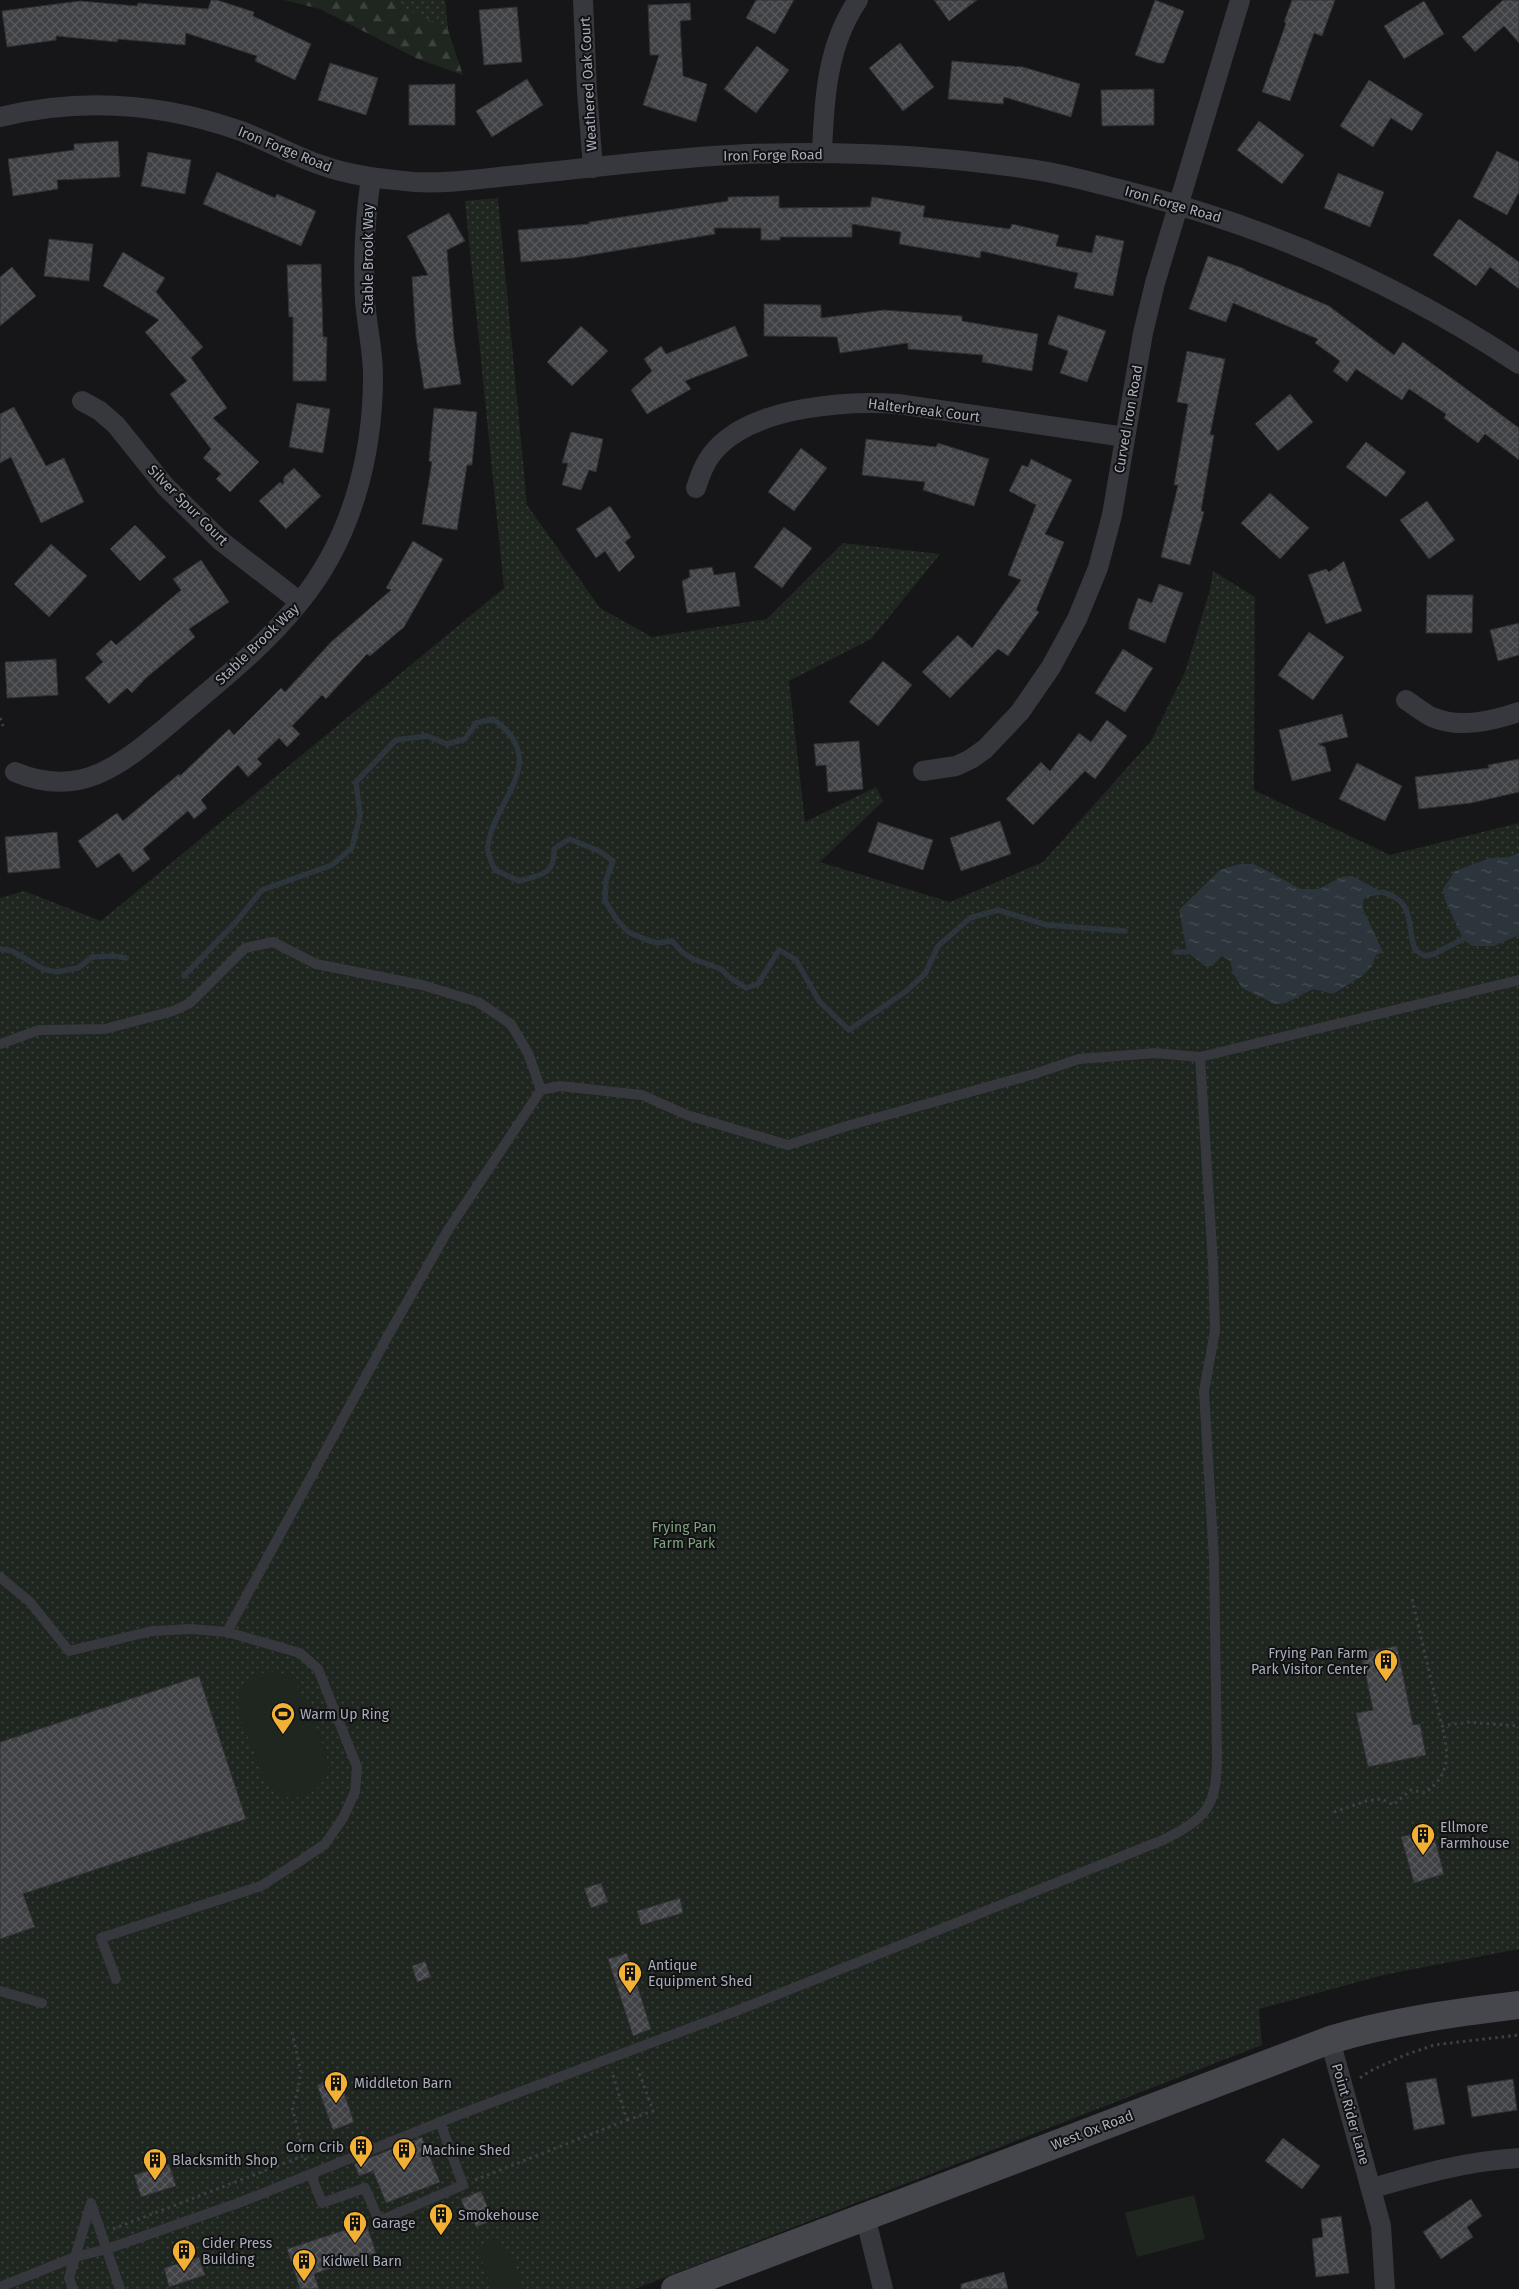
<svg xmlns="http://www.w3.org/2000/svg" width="1519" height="2289" viewBox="0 0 1519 2289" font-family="'Fira Sans',sans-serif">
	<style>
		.forest { fill: url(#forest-firs) }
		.park { fill: url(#park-dots) }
		.garden { fill: #1e261f }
		.water { fill: url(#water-ripples) }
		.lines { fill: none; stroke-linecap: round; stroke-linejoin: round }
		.stream { stroke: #2c353c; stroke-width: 5.5 }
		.building { fill: url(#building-cross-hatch); stroke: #303034 }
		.path { stroke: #3d3f44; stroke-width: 3; stroke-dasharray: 2.5 4; stroke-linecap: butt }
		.service { stroke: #37383d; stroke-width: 10 }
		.minor { stroke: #37383d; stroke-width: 20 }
		.secondary { stroke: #45474d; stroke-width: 28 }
		.labels { text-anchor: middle; stroke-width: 4; stroke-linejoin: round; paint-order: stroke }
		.street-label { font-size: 14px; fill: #a8adb8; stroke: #111113 }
		.park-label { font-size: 14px; fill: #7fa381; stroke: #111113 }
		.poi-label { font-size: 14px; fill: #a8adb8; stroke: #111113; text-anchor: start }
	</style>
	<defs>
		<pattern id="forest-firs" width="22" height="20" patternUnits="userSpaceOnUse" patternTransform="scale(1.25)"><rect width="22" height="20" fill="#1e261f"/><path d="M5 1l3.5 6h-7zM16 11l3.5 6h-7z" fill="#3c433d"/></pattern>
		<pattern id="park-dots" width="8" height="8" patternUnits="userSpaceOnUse" patternTransform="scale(1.25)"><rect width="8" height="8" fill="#1e261f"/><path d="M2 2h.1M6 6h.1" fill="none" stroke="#3c433d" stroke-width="1.8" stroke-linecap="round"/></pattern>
		<pattern id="water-ripples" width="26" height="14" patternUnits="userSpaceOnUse" patternTransform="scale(1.25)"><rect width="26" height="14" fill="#2c353c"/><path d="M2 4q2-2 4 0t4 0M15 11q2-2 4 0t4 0" fill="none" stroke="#485056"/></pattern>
		<pattern id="building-cross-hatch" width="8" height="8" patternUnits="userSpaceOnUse" patternTransform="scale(1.25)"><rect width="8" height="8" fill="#404145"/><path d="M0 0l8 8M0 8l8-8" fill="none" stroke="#595a5e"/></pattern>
	</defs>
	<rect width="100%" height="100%" fill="#161618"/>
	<path class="forest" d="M 284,0 L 445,0 L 448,30 L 463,75 L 418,59 L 320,9 Z"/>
	<path class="park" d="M 389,0 L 445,0 L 448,30 Z
		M 498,198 L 527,505 L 600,608 L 652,637 L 767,619 L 843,543 L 940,554 L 871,639 L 789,681 L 805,822 L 876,787 L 883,801 L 820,862 L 950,902 L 1043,862 L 1151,741 L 1185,672 L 1210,590 L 1213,571 L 1255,597 L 1254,790 L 1390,855 L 1519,823 L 1519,1949 L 1383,1975 L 1259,2009 L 1262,2045 L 635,2289 L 0,2289 L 0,898 L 24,891 L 101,921 L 504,588 L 465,201 Z"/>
	<path class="garden" d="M 266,1672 C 275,1672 284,1673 291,1678 C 301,1685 326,1748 328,1761 C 329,1768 327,1773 324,1779 C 315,1798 288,1804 272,1790 C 263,1781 259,1764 254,1752 C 242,1722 220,1685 266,1672 Z
		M 1194,2195 L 1205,2239 L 1137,2257 L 1125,2213 Z
		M 498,2238 L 503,2252 L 510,2250 L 523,2289 L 491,2289 L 477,2246 Z"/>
	<path class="water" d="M 1519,853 L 1519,935 L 1494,946 L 1472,946 L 1463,939 L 1445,900 L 1443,889 L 1455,871 L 1490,858 L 1509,857 Z
		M 1240,864 L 1254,864 L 1301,889 L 1319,889 L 1342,877 L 1352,876 L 1382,892 L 1381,895 L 1370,896 L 1363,900 L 1363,909 L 1383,952 L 1376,955 L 1372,966 L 1362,976 L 1333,994 L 1313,989 L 1286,1003 L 1275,1004 L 1242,988 L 1234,975 L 1230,961 L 1222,956 L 1212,966 L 1205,966 L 1187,952 L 1179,910 L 1220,870 Z"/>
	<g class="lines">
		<path class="stream" d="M 1382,892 C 1416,901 1406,924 1415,950 L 1425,956 L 1434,954 L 1463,939
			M 0,949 L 12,951 L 43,969 L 56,972 L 78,968 L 92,957 L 114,956 L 126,958
			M 1175,952 L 1187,952
			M 184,976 L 236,922 L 262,890 L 332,865 L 352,848 L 360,815 L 356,782 L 396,740 L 427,736 L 447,744 L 465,739 L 476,723 L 493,719 C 551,760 496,797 488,845 C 486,852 492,863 495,870 L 519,881 C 541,875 555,875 554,849 L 569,839 L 599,851 L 613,861 L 606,880 L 605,901 L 617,920 L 628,932 L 647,940 L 657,943 L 672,941 L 683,953 L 693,959 L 721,969 L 729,977 L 746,988 L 758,984 L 779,950 L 796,960 L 819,1001 L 849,1030 L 905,992 L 925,974 L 938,946 L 970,918 L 998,910 L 1047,925 L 1125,931"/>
	</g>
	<path class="building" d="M 211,0 L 217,0 L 254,12 L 253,16 L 311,44 L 295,80 L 255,61 L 257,56 L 186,33 L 185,45 L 118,39 L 117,42 L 56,36 L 56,40 L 7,47 L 2,11 L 80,1 L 137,6 L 138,3 L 208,9 Z
		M 756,0 L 794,0 L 775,34 L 746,18 Z
		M 934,0 L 977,0 L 949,21 Z
		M 1155,0 L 1184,11 L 1164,63 L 1158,63 L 1135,55 Z
		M 1292,0 L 1335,0 L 1322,36 L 1314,33 L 1290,101 L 1262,92 L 1286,23 L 1284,22 Z
		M 1503,0 L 1519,0 L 1519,43 L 1504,26 L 1475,52 L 1462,37 Z
		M 1424,1 L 1444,34 L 1404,59 L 1384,26 Z
		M 690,3 L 691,20 L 680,21 L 683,76 L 707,84 L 696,122 L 643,105 L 659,55 L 650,55 L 648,5 Z
		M 517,7 L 522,62 L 484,65 L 479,10 Z
		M 900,43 L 934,87 L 903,111 L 869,68 Z
		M 757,46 L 789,70 L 756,113 L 724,89 Z
		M 952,61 L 1023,67 L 1080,84 L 1071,117 L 1004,97 L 1003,104 L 948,99 Z
		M 330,63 L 378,78 L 366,115 L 318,100 Z
		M 527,79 L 543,105 L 492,137 L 476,111 Z
		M 1369,80 L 1423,114 L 1412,131 L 1391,118 L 1373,147 L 1340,126 Z
		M 455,84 L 455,125 L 409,125 L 409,85 Z
		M 1154,89 L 1154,125 L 1102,126 L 1101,90 Z
		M 1259,121 L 1304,155 L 1282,184 L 1237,150 Z
		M 118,141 L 120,177 L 57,180 L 58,189 L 13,196 L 8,159 L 74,150 L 74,144 Z
		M 1497,151 L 1519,162 L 1519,192 L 1507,215 L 1473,197 Z
		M 148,152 L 191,160 L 185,194 L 141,186 Z
		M 217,172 L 275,198 L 277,194 L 316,211 L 301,246 L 203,204 Z
		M 1338,173 L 1384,192 L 1370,227 L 1324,208 Z
		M 779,196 L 779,208 L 870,207 L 872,197 L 925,206 L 923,217 L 1010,229 L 1012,224 L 1059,235 L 1056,246 L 1092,253 L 1096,235 L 1124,241 L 1113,296 L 1074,288 L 1078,273 L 981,251 L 980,258 L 899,244 L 901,232 L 852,224 L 852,237 L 780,237 L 780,240 L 761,240 L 761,228 L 714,228 L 715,234 L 573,258 L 521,262 L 518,230 L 589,224 L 589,222 L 728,201 L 728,197 Z
		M 449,213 L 465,241 L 447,250 L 454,339 L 461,384 L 424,389 L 416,337 L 412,277 L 428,275 L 407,236 Z
		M 1459,219 L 1519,262 L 1519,289 L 1490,267 L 1476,286 L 1433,255 Z
		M 49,239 L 93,244 L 89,281 L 44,276 Z
		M 123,252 L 165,278 L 156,292 L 203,347 L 191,358 L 227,408 L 213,418 L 259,462 L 230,492 L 216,479 L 221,474 L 203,458 L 211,449 L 170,394 L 187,381 L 145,332 L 159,320 L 103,286 Z
		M 1208,256 L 1245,269 L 1245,270 L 1329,306 L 1394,355 L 1403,342 L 1519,428 L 1519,460 L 1485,434 L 1478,443 L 1444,418 L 1446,414 L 1409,389 L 1402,400 L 1356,369 L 1347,382 L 1333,371 L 1340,361 L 1315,343 L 1318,339 L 1233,303 L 1226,322 L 1189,309 Z
		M 321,264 L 323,337 L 327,337 L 326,381 L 293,381 L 293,317 L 289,317 L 287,265 Z
		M 12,267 L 36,296 L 0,326 L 0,277 Z
		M 764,304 L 821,305 L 821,318 L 884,310 L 962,316 L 962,321 L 1038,334 L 1032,371 L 982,362 L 983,355 L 908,349 L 908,343 L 840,353 L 837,337 L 764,336 Z
		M 1058,315 L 1106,331 L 1087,382 L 1060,373 L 1068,351 L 1048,344 Z
		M 581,326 L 608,351 L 572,386 L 547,362 Z
		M 735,326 L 748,356 L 685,381 L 691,389 L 647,414 L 631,390 L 652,371 L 644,359 L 661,346 L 666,354 Z
		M 1187,351 L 1225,359 L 1210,435 L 1214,435 L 1201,511 L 1204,512 L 1190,565 L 1161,557 L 1178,485 L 1174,485 L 1188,404 L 1177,402 Z
		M 1290,394 L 1313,422 L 1278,451 L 1255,424 Z
		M 297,403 L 330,409 L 323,453 L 289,447 Z
		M 14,407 L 46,466 L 64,458 L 84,502 L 41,523 L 11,457 L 0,463 L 0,414 Z
		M 434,408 L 477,412 L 472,465 L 467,465 L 457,530 L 422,524 L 432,462 L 429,461 Z
		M 571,432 L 603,439 L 596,472 L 589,470 L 581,490 L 562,485 L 568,463 L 562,463 Z
		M 866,439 L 936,447 L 938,443 L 989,459 L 974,506 L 923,490 L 925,482 L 862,475 Z
		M 1366,442 L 1406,472 L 1386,497 L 1346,467 Z
		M 801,448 L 827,468 L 794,511 L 768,492 Z
		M 1031,459 L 1072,480 L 1045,534 L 1064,542 L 1036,610 L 1039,612 L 1008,656 L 998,649 L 950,698 L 922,672 L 958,635 L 972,648 L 1021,580 L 1008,575 L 1036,505 L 1009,491 L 1022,465 L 1028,467 Z
		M 294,468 L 321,496 L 286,529 L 259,501 L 280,482 L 283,485 L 284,477 Z
		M 1270,493 L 1309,528 L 1280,559 L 1241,523 Z
		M 1427,501 L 1455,540 L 1429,559 L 1400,520 Z
		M 610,506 L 631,537 L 625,542 L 635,557 L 619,572 L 605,551 L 596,558 L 576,529 Z
		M 135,525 L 166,557 L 140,581 L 110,549 Z
		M 784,527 L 812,548 L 782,588 L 754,567 Z
		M 413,541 L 443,559 L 404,627 L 370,656 L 367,654 L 326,699 L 322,695 L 292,726 L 300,734 L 287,747 L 279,738 L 257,759 L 262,764 L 248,777 L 238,765 L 201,800 L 207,808 L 194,819 L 188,811 L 143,849 L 150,859 L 133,872 L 119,853 L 97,868 L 78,841 L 117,813 L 123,821 L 179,774 L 180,776 L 229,729 L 234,735 L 281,688 L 285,692 L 331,642 L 391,590 L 386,588 Z
		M 51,544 L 87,576 L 49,617 L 14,584 Z
		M 201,560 L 229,602 L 189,629 L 195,637 L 146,678 L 132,693 L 127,688 L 109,704 L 85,678 L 103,662 L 96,654 L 111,640 L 116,645 L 181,590 L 173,579 Z
		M 1344,561 L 1362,611 L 1326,624 L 1308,575 L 1326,569 L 1329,572 Z
		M 712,567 L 714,575 L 735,572 L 740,606 L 687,613 L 682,581 L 690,577 L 689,570 Z
		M 1159,584 L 1183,593 L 1165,643 L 1129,629 L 1129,623 L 1138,598 L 1152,603 Z
		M 1427,595 L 1473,595 L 1472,633 L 1426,633 Z
		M 1519,623 L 1519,655 L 1498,661 L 1490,630 Z
		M 1309,632 L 1344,657 L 1313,700 L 1278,675 Z
		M 1123,649 L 1153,668 L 1125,712 L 1095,693 Z
		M 56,659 L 58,695 L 7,698 L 5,662 Z
		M 883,661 L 912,685 L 878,726 L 849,702 Z
		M 1342,714 L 1348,737 L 1318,744 L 1325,747 L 1331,771 L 1292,781 L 1279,730 Z
		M 1107,720 L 1127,736 L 1095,779 L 1085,771 L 1033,825 L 1006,799 L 1041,762 L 1050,771 L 1079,733 L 1091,742 Z
		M 859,741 L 863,789 L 828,792 L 826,765 L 816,766 L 814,744 Z
		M 1519,759 L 1519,792 L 1471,803 L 1419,809 L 1415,777 L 1489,768 L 1488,765 Z
		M 1357,763 L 1402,786 L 1385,821 L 1339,799 Z
		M 1000,821 L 1011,854 L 961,871 L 950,838 Z
		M 878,822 L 933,840 L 923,870 L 868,852 Z
		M 57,832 L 60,868 L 8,873 L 5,837 Z
		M 1397,1646 L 1413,1725 L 1420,1724 L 1426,1755 L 1368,1767 L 1356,1713 L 1373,1710 L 1361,1653 Z
		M 199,1676 L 246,1819 L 23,1894 L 35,1927 L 0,1939 L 0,1742 Z
		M 1432,1829 L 1444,1874 L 1414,1883 L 1401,1837 Z
		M 601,1883 L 608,1902 L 591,1908 L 584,1888 Z
		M 680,1898 L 683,1913 L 641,1925 L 637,1911 Z
		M 627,1953 L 651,2029 L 633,2036 L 608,1959 Z
		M 425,1961 L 431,1977 L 417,1982 L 412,1966 Z
		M 339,2078 L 354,2122 L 333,2130 L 317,2085 Z
		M 1436,2078 L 1445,2124 L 1414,2130 L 1406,2083 Z
		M 1513,2079 L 1517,2110 L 1472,2117 L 1467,2086 Z
		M 422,2137 L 440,2182 L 386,2203 L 373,2171 L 359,2176 L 354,2164 Z
		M 1283,2138 L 1320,2166 L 1302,2189 L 1265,2161 Z
		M 169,2164 L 176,2186 L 141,2197 L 134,2175 Z
		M 481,2191 L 493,2220 L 476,2227 L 472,2216 L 468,2218 L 461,2199 Z
		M 1471,2199 L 1482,2216 L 1467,2227 L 1473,2237 L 1441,2259 L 1423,2232 Z
		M 1341,2216 L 1349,2273 L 1316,2277 L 1312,2239 L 1323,2237 L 1321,2219 Z
		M 366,2223 L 376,2253 L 314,2274 L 319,2289 L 300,2289 L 287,2249 Z
		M 199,2257 L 205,2275 L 169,2287 L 164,2268 Z
		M 1004,2272 L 1008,2289 L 961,2289 L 961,2284 Z"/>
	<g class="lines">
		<path class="path" d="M 0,718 L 3,726
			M 1412,1599 L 1442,1726 L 1468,1722 L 1519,1726
			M 1334,1812 L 1366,1801 L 1382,1799 L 1393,1805 L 1411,1790 L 1425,1793 C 1451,1774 1449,1754 1442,1726
			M 292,2032 L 301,2072 L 297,2094 L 292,2107 L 306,2162
			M 1360,2078 L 1370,2071 L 1405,2055 L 1434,2045 L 1519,2035
			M 627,2120 L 653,2111 L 636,2064
			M 475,2180 L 627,2120 L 612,2072
			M 113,2229 L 303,2156"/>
		<path class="service" d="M 0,1044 L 39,1030 L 105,1029 L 173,1011 L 190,1003 L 245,948 L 273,942 L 316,964 L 422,985 L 478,1002 L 511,1024 L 528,1053 L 541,1090
			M 0,1577 L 30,1602 L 69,1651 L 152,1631 L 191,1629 L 227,1632 L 300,1653 L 318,1669 L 357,1767 L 355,1792 L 343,1818 L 325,1844 L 303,1859 L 261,1886 L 101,1938 L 116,1979
			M 227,1632 L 385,1341 L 448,1230 L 541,1090 L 560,1086 L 642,1095 L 687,1115 L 788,1145 L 847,1126 L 1034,1074 L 1079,1059 L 1155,1053 L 1200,1057 L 1519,980
			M 0,1991 L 42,2003
			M 311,2175 L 322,2203 L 365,2188 L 379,2221 L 463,2185 L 440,2122
			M 91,2203 L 120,2289
			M 0,2287 L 75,2257 L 107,2249 L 241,2202 L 458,2115 L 736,2011 L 1163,1840 C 1207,1818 1217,1806 1217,1756 L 1214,1560 L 1204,1391 L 1215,1331 L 1213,1264 L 1200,1057
			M 73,2289 L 69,2278 L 91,2203"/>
		<path class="minor" d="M 583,0 L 587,91 L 593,168
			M 0,117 C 81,97 162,103 241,131 C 268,141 294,156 321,165 C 351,176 383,179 414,182 C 446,184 478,179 509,176 C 582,169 656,159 730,155 C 827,150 925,154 1022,168 C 1061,173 1100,184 1138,194 C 1273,229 1402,286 1519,364
			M 822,153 C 824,99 827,45 858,0
			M 82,401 L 100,411 L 116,425 L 165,486 L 221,541 L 300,602
			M 696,488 C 701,472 707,457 720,445 C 759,407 847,400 898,404 L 1125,437
			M 1406,700 C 1414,705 1423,713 1432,717 C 1459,729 1492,721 1519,712
			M 923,771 L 956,766 L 971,759 L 985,749 L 1020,712 L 1051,667 L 1077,619 L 1098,568 L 1112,515 L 1143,333 L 1155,283 L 1240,0
			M 15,772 C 81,800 122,764 171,723 C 215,685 262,649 299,603 C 351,540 373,457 373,376 C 373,351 367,326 365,301 C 363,260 365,218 371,178
			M 1330,2040 L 1381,2226 L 1385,2289
			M 1373,2188 C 1421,2174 1468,2161 1519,2158
			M 865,2216 L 883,2289"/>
		<path class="secondary" d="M 675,2289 L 1330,2040 C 1392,2021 1455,2013 1519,2005"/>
	</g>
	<defs>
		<g id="building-pin" transform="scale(1.25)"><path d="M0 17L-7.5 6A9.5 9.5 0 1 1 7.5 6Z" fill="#f2b134" stroke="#111113"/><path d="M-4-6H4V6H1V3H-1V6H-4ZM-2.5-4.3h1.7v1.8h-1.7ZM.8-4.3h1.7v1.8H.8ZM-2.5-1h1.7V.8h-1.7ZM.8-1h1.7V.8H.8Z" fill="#111"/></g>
		<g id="stadium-pin" transform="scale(1.25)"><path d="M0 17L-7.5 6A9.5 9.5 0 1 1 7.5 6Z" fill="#f2b134" stroke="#111113"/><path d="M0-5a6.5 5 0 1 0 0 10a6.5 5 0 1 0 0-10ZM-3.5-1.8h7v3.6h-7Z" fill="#111"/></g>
	</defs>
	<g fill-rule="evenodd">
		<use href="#building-pin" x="1386" y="1661"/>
		<use href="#stadium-pin" x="283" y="1714"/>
		<use href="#building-pin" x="1423" y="1835"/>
		<use href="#building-pin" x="630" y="1973"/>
		<use href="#building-pin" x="336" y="2083"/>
		<use href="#building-pin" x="361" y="2147"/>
		<use href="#building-pin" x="404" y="2150"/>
		<use href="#building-pin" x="155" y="2160"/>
		<use href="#building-pin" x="441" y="2215"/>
		<use href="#building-pin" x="355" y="2223"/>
		<use href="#building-pin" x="184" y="2251"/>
		<use href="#building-pin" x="304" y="2261"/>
	</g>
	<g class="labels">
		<g class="street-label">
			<text transform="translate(588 84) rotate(-93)" y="5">Weathered Oak Court</text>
			<text transform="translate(285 149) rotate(22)" y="5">Iron Forge Road</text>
			<text transform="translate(773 155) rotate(-1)" y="5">Iron Forge Road</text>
			<text transform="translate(1173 204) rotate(16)" y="5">Iron Forge Road</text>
			<text transform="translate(368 259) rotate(-90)" y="5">Stable Brook Way</text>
			<text transform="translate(924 410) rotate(7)" y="5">Halterbreak Court</text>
			<text transform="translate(1128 419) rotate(-80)" y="5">Curved Iron Road</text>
			<text transform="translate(188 505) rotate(45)" y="5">Silver Spur Court</text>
			<text transform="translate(257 644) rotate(-44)" y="5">Stable Brook Way</text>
			<text transform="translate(1351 2114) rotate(74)" y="5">Point Rider Lane</text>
			<text transform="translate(1092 2130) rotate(-21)" y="5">West Ox Road</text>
		</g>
		<g class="park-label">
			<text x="684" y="1532">Frying Pan<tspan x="684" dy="16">Farm Park</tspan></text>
		</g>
		<g class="poi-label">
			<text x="1368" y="1658" text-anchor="end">Frying Pan Farm<tspan x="1368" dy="16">Park Visitor Center</tspan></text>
			<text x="300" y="1719">Warm Up Ring</text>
			<text x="1440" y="1832">Ellmore<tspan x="1440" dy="16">Farmhouse</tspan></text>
			<text x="648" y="1970">Antique<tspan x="648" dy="16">Equipment Shed</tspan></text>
			<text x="354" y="2088">Middleton Barn</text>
			<text x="344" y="2152" text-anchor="end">Corn Crib</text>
			<text x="422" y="2155">Machine Shed</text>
			<text x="172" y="2165">Blacksmith Shop</text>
			<text x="458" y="2220">Smokehouse</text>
			<text x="372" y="2228">Garage</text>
			<text x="202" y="2248">Cider Press<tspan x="202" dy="16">Building</tspan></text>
			<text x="322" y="2266">Kidwell Barn</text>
		</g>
	</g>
</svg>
